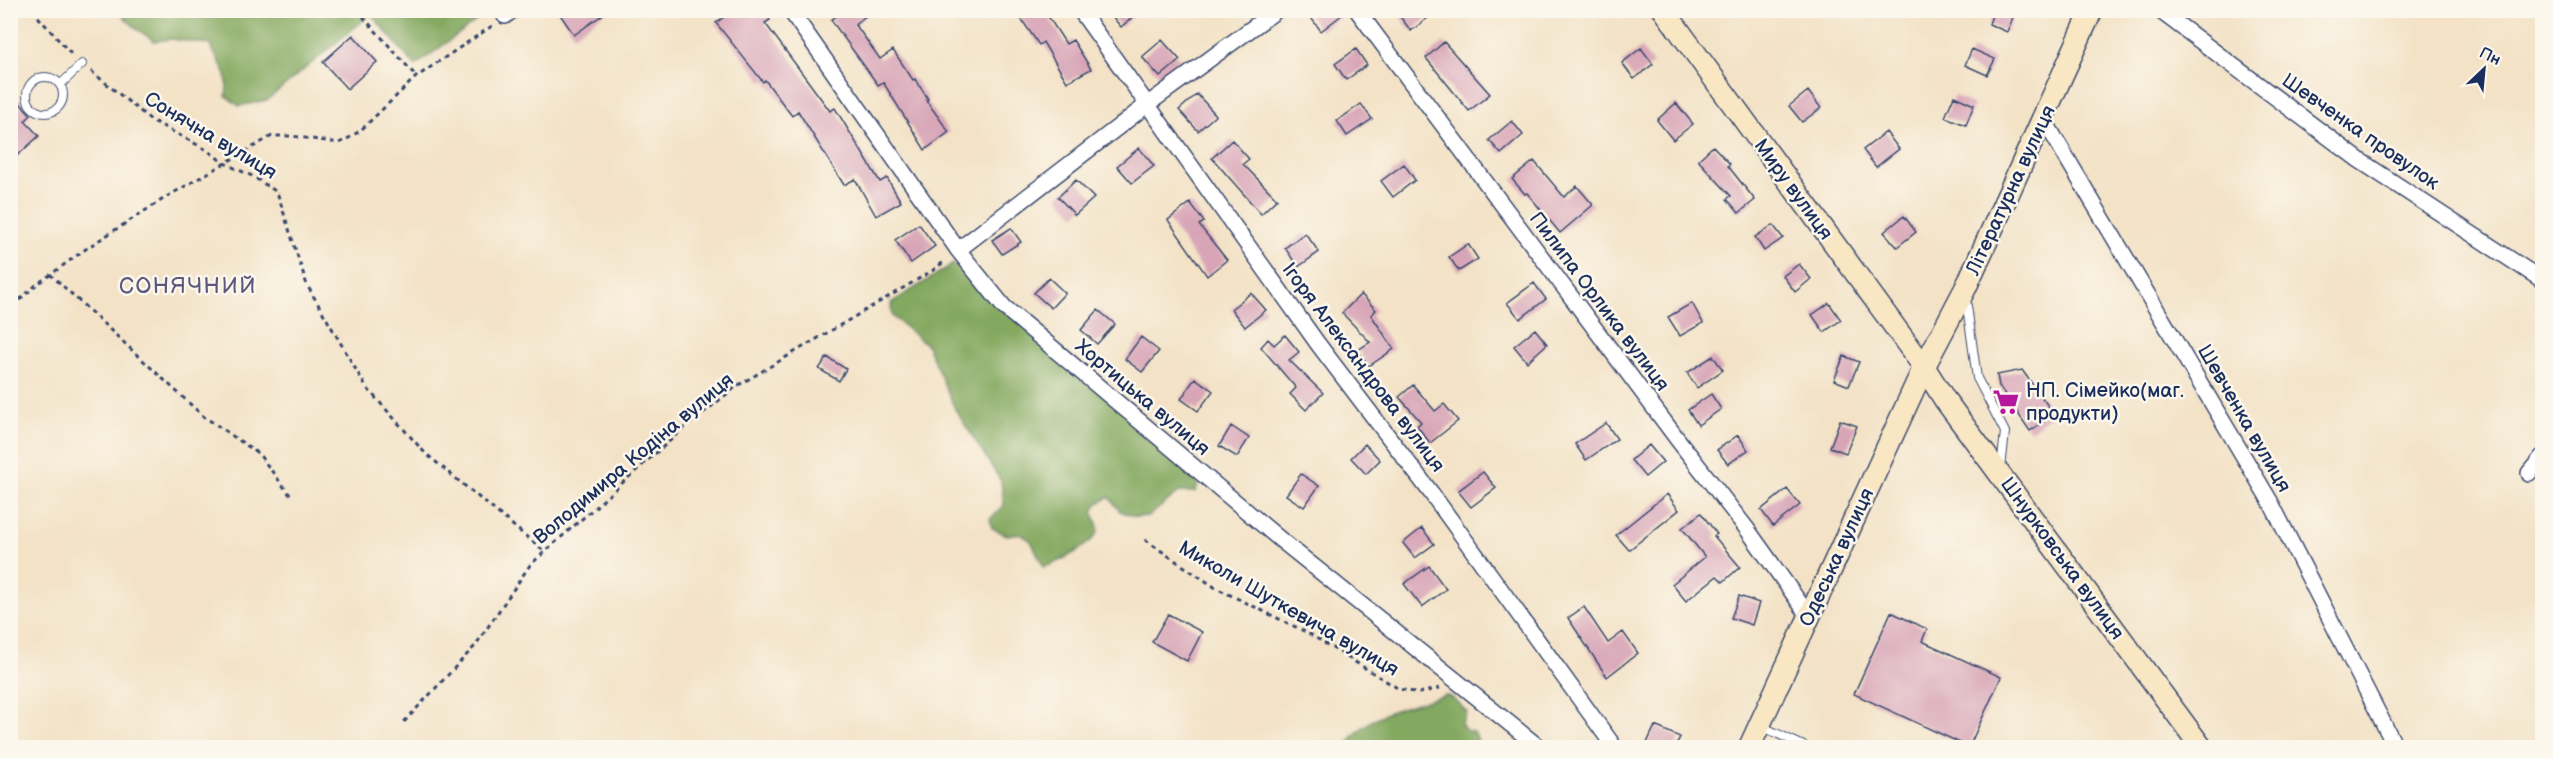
<svg xmlns="http://www.w3.org/2000/svg" width="2553" height="758" viewBox="0 0 2553 758" font-family="'Balsamiq Sans',sans-serif">
	<style>
		.forest { fill: #83a85e; stroke: #4f6c5e; stroke-width: 1.5 }
		.building { fill: #d8a5b7 }
		.lines { fill: none; stroke-linecap: round; stroke-linejoin: round }
		.lane-casing { stroke: #3b4a6e; stroke-width: 10 }
		.street-casing { stroke: #3b4a6e; stroke-width: 18 }
		.secondary-casing { stroke: #3b4a6e; stroke-width: 24 }
		.path { stroke: #3b4a6e; stroke-width: 3; stroke-dasharray: 4.5 4.5; stroke-linecap: butt }
		.lane { stroke: #fff; stroke-width: 8 }
		.street { stroke: #fff; stroke-width: 15 }
		.secondary { stroke: #f9e7c3; stroke-width: 21 }
		.labels { text-anchor: middle; stroke-width: 5; stroke-linejoin: round; paint-order: stroke }
		.street-label { font-size: 20px; fill: #1b2f5e; stroke: #fbf7ec }
		.poi-label { font-size: 20px; fill: #1b2f5e; stroke: #fbf7ec; text-anchor: start }
		.quarter-label { font-size: 22px; letter-spacing: 1.5px; fill: #5d587d; stroke: #fbf7ec }
	</style>
	<rect width="100%" height="100%" fill="#fbf7ec"/>
	<filter id="ink" filterUnits="userSpaceOnUse"><feTurbulence type="fractalNoise" baseFrequency=".0167" numOctaves="2"/><feDisplacementMap in="SourceGraphic" scale="12" xChannelSelector="R" yChannelSelector="G"/><feConvolveMatrix kernelMatrix="1 2 1 2 8 2 1 2 1" color-interpolation-filters="sRGB"/></filter>
	<filter id="wash" filterUnits="userSpaceOnUse"><feTurbulence type="fractalNoise" baseFrequency=".008" numOctaves="4" result="noise"/><feDisplacementMap in="SourceGraphic" scale="24" xChannelSelector="R" yChannelSelector="G"/><feGaussianBlur stdDeviation="1.35" result="paint"/><feColorMatrix in="noise" values="0 0 0 0 0 0 0 0 0 0 0 0 0 0 0 0 0 1.4 0 .05"/><feComposite in="paint" operator="in"/></filter>
	<g filter="url(#wash)">
		<rect width="100%" height="100%" fill="#f3e2c6"/>
		<path class="forest" d="M 117,11 L 484,11 L 480,18 L 415,66 L 371,14 L 267,100 L 239,106 L 226,96 C 230,67 220,68 209,44 L 172,39 L 154,41 L 137,29 Z
			M 953,264 L 964,266 L 1190,471 L 1198,483 L 1196,492 L 1179,492 L 1149,516 L 1136,517 L 1120,511 L 1109,497 L 1098,503 L 1093,512 C 1094,518 1099,525 1098,530 C 1096,544 1056,563 1044,567 L 1031,541 L 1021,534 L 1007,535 L 992,528 L 990,519 L 1004,505 L 1001,481 L 955,409 L 927,345 L 892,316 L 891,303 Z
			M 1446,695 L 1454,699 L 1467,712 L 1461,724 L 1466,731 L 1474,732 L 1481,747 L 1345,747 C 1371,709 1405,708 1446,695 Z"/>
		<g id="blocks">
			<path class="building" d="M 557,10 L 609,10 L 574,35 Z
				M 733,10 L 764,10 L 770,20 L 765,23 L 830,111 L 835,108 L 880,182 L 887,178 L 901,202 L 876,216 L 855,179 L 844,185 L 798,111 L 792,116 L 765,80 L 763,82 L 716,23 Z
				M 845,10 L 874,10 L 855,24 L 880,59 L 893,50 L 913,80 L 915,79 L 928,99 L 926,100 L 949,132 L 925,150 L 883,82 L 878,85 L 831,20 Z
				M 1015,10 L 1044,10 L 1066,44 L 1073,40 L 1091,69 L 1067,82 L 1043,42 L 1039,45 Z
				M 1107,10 L 1141,10 L 1121,27 Z
				M 1305,10 L 1347,10 L 1347,11 L 1321,31 Z
				M 1395,10 L 1438,10 L 1411,31 Z
				M 1994,10 L 2016,10 L 2007,32 L 1989,24 Z
				M 353,35 L 377,62 L 347,89 L 323,62 Z
				M 1162,40 L 1180,60 L 1160,77 L 1142,57 Z
				M 1444,42 L 1490,94 L 1469,111 L 1426,58 Z
				M 1641,48 L 1653,64 L 1634,79 L 1622,63 Z
				M 1356,49 L 1367,65 L 1346,80 L 1335,64 Z
				M 1972,49 L 1995,59 L 1987,75 L 1965,65 Z
				M 1808,91 L 1821,108 L 1802,122 L 1789,106 Z
				M 10,92 L 31,115 L 25,121 L 39,136 L 10,162 Z
				M 1197,94 L 1216,115 L 1198,131 L 1179,110 Z
				M 1954,96 L 1974,105 L 1966,125 L 1945,117 Z
				M 1676,103 L 1693,124 L 1673,140 L 1657,120 Z
				M 1361,104 L 1372,119 L 1347,136 L 1337,121 Z
				M 1512,121 L 1523,135 L 1501,154 L 1489,140 Z
				M 1886,132 L 1899,149 L 1876,167 L 1863,150 Z
				M 1232,140 L 1249,159 L 1243,164 L 1277,199 L 1261,214 L 1212,158 Z
				M 1713,146 L 1730,164 L 1728,166 L 1755,200 L 1739,213 L 1727,199 L 1731,196 L 1698,160 Z
				M 1139,148 L 1154,166 L 1132,183 L 1117,166 Z
				M 1534,161 L 1564,197 L 1577,186 L 1593,205 L 1560,233 L 1527,193 L 1525,194 L 1512,179 Z
				M 1404,164 L 1415,180 L 1393,197 L 1381,181 Z
				M 1076,180 L 1094,198 L 1075,215 L 1058,197 Z
				M 1190,203 L 1204,222 L 1199,225 L 1227,260 L 1207,276 L 1168,220 Z
				M 1904,216 L 1916,232 L 1897,247 L 1884,232 Z
				M 919,224 L 935,246 L 911,263 L 895,240 Z
				M 1773,225 L 1783,238 L 1764,251 L 1755,237 Z
				M 1011,228 L 1021,242 L 1002,254 L 992,240 Z
				M 1305,233 L 1319,252 L 1298,267 L 1285,248 Z
				M 1468,244 L 1478,259 L 1459,271 L 1449,257 Z
				M 1799,264 L 1811,279 L 1795,292 L 1783,276 Z
				M 1049,278 L 1065,293 L 1051,308 L 1034,293 Z
				M 1534,283 L 1546,299 L 1520,319 L 1507,303 Z
				M 1251,293 L 1266,310 L 1245,327 L 1231,309 Z
				M 1361,294 L 1376,310 L 1371,315 L 1394,349 L 1369,366 L 1358,350 L 1370,342 L 1342,313 Z
				M 1692,303 L 1703,323 L 1680,336 L 1668,317 Z
				M 1829,303 L 1841,320 L 1824,332 L 1812,315 Z
				M 1098,310 L 1115,324 L 1097,344 L 1081,330 Z
				M 1535,329 L 1547,344 L 1527,362 L 1514,346 Z
				M 1285,335 L 1299,352 L 1289,360 L 1323,393 L 1306,410 L 1290,394 L 1296,388 L 1261,347 L 1268,339 L 1274,345 Z
				M 1141,337 L 1159,351 L 1142,372 L 1125,359 Z
				M 1713,356 L 1723,370 L 1697,388 L 1687,373 Z
				M 1844,356 L 1859,362 L 1849,386 L 1834,380 Z
				M 827,357 L 846,369 L 839,381 L 819,369 Z
				M 2022,370 L 2054,414 L 2030,431 L 1999,386 L 1997,375 Z
				M 1195,378 L 1213,391 L 1198,411 L 1181,399 Z
				M 1413,385 L 1435,411 L 1444,404 L 1458,421 L 1430,443 L 1417,426 L 1421,422 L 1399,397 Z
				M 1711,394 L 1721,409 L 1698,425 L 1688,410 Z
				M 1840,420 L 1857,426 L 1846,453 L 1830,447 Z
				M 1606,423 L 1617,439 L 1586,460 L 1575,444 Z
				M 1231,426 L 1249,438 L 1237,457 L 1219,446 Z
				M 1738,435 L 1748,450 L 1728,464 L 1717,450 Z
				M 1365,444 L 1380,460 L 1366,474 L 1351,458 Z
				M 1649,445 L 1663,462 L 1645,477 L 1631,460 Z
				M 1483,472 L 1496,488 L 1471,507 L 1458,491 Z
				M 1301,474 L 1319,486 L 1304,507 L 1286,495 Z
				M 1787,489 L 1800,505 L 1773,526 L 1761,510 Z
				M 1667,494 L 1679,510 L 1629,550 L 1616,535 Z
				M 1701,513 L 1717,534 L 1714,536 L 1740,567 L 1723,582 L 1717,576 L 1686,601 L 1672,584 L 1705,557 L 1682,528 Z
				M 1422,528 L 1434,544 L 1415,558 L 1403,543 Z
				M 1429,566 L 1446,589 L 1422,607 L 1404,584 Z
				M 1739,596 L 1759,603 L 1752,625 L 1731,618 Z
				M 1584,607 L 1608,643 L 1623,632 L 1638,653 L 1607,677 L 1568,618 Z
				M 1891,612 L 1927,629 L 1922,641 L 2001,677 L 1969,747 L 1854,694 Z
				M 1168,614 L 1202,632 L 1187,661 L 1152,642 Z
				M 1655,726 L 1680,737 L 1675,747 L 1645,747 Z"/>
		</g>
	</g>
	<g filter="url(#ink)">
		<use href="#blocks" fill-opacity="0" stroke="#3b4a6e" stroke-width="1.5"/>
		<g class="lines">
			<g class="lane-casing">
				<path id="lane" d="M27 95a18 18 0 1 1 36 0a18 18 0 1 1-36 0Z
					M 61,84 L 82,64
					M 1966,299 L 1977,378 L 2005,432 L 2001,468
					M 1761,726 L 1808,748"/>
			</g>
			<g class="street-casing">
				<path id="street" d="M 501,10 L 505,16 L 513,10
					M 790,10 L 958,250 L 1004,307 L 1282,541 L 1540,748
					M 1080,10 L 1318,344 L 1432,494 L 1615,748
					M 1357,10 L 1678,440 L 1747,529 L 1809,616
					M 2159,10 L 2359,160 L 2542,280
					M 2043,118 L 2270,501 L 2396,748
					M 958,250 L 1148,104 L 1277,10
					M 2529,473 L 2542,457"/>
			</g>
			<g class="secondary-casing">
				<path id="secondary" d="M 1664,10 L 1924,367 L 1945,400 L 2202,748
					M 1749,748 L 1924,367 L 1965,289 L 2092,10"/>
			</g>
			<path class="path" d="M 32,10 L 72,55
				M 357,10 L 416,76
				M 91,71 L 151,120 L 207,150 L 224,163 L 252,176 L 277,192 L 307,285 L 366,387 L 425,453 L 545,552
				M 50,274 L 203,416 L 258,453 L 290,495
				M 13,306 L 36,285 L 90,246 L 168,196 L 272,136 L 292,136 L 339,143 L 349,138 L 361,130 L 416,77 L 492,26
				M 1145,540 L 1216,588 L 1308,633 L 1399,689 L 1419,693 L 1440,688
				M 404,722 L 475,646 L 530,565 L 683,429 L 737,386 L 932,271 L 945,261"/>
			<use href="#lane" class="lane"/>
			<use href="#street" class="street"/>
			<use href="#secondary" class="secondary"/>
		</g>
	</g>
	<defs>
		<g id="supermarket-bare" transform="scale(2.07)"><path d="M-6-5.5h2.5l.6 2H6L4.5 2H-2.5L-4.4-4H-6ZM-1.5 3.2a1.3 1.3 0 1 0 .1 0ZM3 3.2a1.3 1.3 0 1 0 .1 0Z" fill="#b5179e" stroke="#fbf7ec" stroke-width="2.5" paint-order="stroke"/></g>
	</defs>
	<g fill-rule="evenodd">
		<use href="#supermarket-bare" x="2006" y="402"/>
	</g>
	<g class="labels">
		<g class="street-label">
			<text transform="translate(2361 131) rotate(35)" y="7">Шевченка провулок</text>
			<text transform="translate(211 135) rotate(31)" y="7">Сонячна вулиця</text>
			<text transform="translate(1794 189) rotate(54)" y="7">Миру вулиця</text>
			<text transform="translate(2010 190) rotate(-65)" y="7">Літературна вулиця</text>
			<text transform="translate(1600 301) rotate(53)" y="7">Пилипа Орлика вулиця</text>
			<text transform="translate(1364 367) rotate(53)" y="7">Ігоря Александрова вулиця</text>
			<text transform="translate(1143 397) rotate(40)" y="7">Хортицька вулиця</text>
			<text transform="translate(2245 418) rotate(60)" y="7">Шевченка вулиця</text>
			<text transform="translate(633 458) rotate(-40)" y="7">Володимира Кодіна вулиця</text>
			<text transform="translate(1836 557) rotate(-65)" y="7">Одеська вулиця</text>
			<text transform="translate(2063 558) rotate(54)" y="7">Шнурковська вулиця</text>
			<text transform="translate(1289 608) rotate(30)" y="7">Миколи Шуткевича вулиця</text>
		</g>
		<g class="poi-label">
			<text x="2026" y="397">НП. Сімейко(маг.<tspan x="2026" dy="23">продукти)</tspan></text>
		</g>
		<g class="quarter-label">
			<text x="188" y="293">СОНЯЧНИЙ</text>
		</g>
	</g>
	<rect width="2553" height="758" fill="none" stroke="#fbf7ec" stroke-width="36"/>
	<g transform="translate(2484 69) rotate(26)" stroke="#fbf7ec" stroke-width="4.5" paint-order="stroke">
	<path d="M0-4.5L10 22L0 15L-10 22Z" fill="#1b2f5e"/>
	<text y="-9" font-size="16" font-weight="bold" text-anchor="middle" fill="#1b2f5e">Пн</text>
	</g>
</svg>
